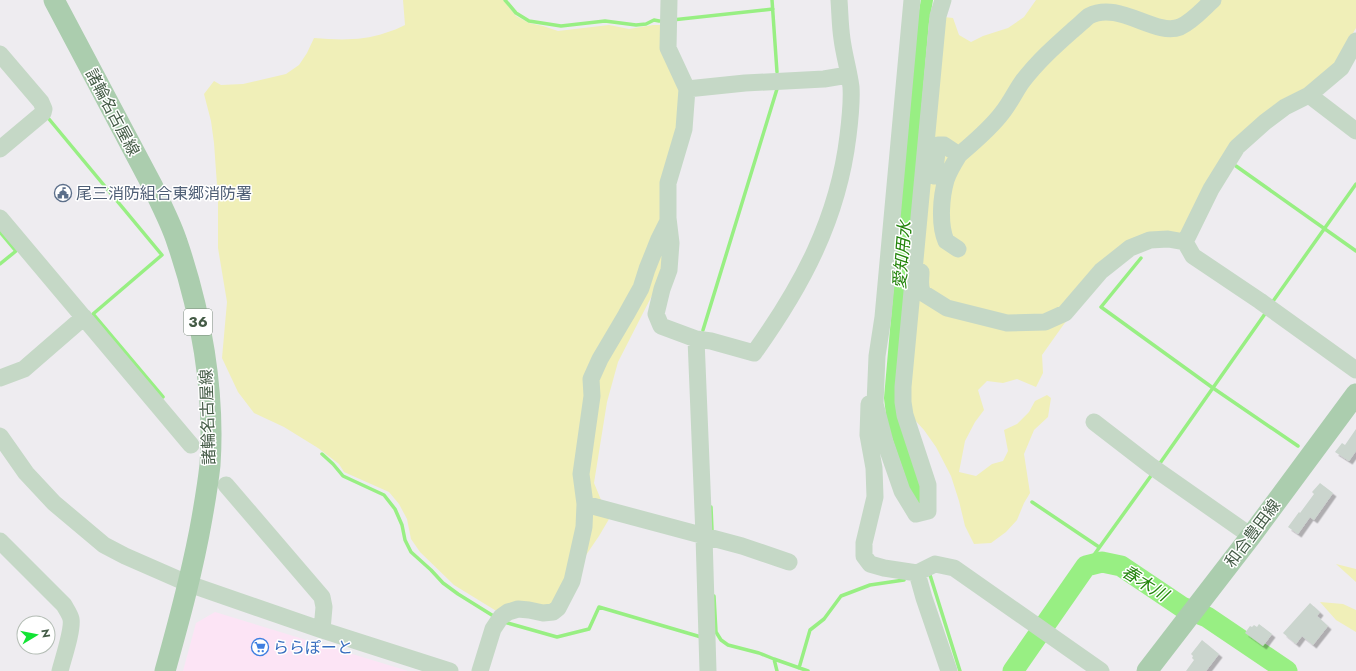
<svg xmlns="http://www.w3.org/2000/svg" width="1356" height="671" viewBox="0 0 1356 671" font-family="Jost,'Noto Sans JP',sans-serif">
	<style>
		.commercial { fill: #fce4f5 }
		.green { fill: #f0efb8 }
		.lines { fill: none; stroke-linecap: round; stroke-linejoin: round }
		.stream { stroke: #98ef83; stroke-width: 3.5 }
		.canal { stroke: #98ef83; stroke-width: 12 }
		.river { stroke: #98ef83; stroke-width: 21 }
		.building { fill: #cbd5ce; filter: url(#shadow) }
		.minor { stroke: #c5d8c6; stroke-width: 17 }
		.major { stroke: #abcdae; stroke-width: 21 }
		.labels { text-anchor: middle; stroke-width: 3; stroke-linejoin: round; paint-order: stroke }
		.shield { fill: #fff; stroke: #7c8c7e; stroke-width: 1 }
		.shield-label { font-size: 15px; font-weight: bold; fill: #445b46 }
		.street-label { font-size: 16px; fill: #445b46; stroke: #fff }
		.service-label { font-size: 16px; fill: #4e5e75; stroke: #fff; text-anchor: start }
		.shop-label { font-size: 16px; fill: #366cbe; stroke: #fff; text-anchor: start }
		.water-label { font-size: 17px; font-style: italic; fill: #22840a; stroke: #fff }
	</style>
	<defs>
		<filter id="shadow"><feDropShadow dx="3.5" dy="3.5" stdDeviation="0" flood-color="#0004"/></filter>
	</defs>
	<rect width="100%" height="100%" fill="#eeecf0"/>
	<path class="commercial" d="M 215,612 L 408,671 L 183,671 L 196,623 Z"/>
	<path class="green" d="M 403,0 L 503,0 L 516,16 L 529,23 L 543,26 L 558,31 L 609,25 L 629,29 L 653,25 L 662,25 L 681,94 L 665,270 L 618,362 L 607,402 L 594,483 L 609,519 L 599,536 L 552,605 L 498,612 L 454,585 L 420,552 L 411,539 L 407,519 L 399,504 L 389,492 L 344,472 L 339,464 L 318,448 L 284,427 L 254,413 L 238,392 L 222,358 L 227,302 L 218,248 L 218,199 L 214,143 L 211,121 L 204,94 L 214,81 L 221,85 L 243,84 L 286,74 L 299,65 L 307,53 L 314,38 C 338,40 362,41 385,33 C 392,31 399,28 405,25 Z
		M 1036,0 L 1356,0 L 1356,28 L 1353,33 L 1344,53 L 1334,68 L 1246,131 L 1183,234 L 1134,253 L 1114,267 L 1064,324 L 1042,355 L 1043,373 L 1036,387 L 1017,379 L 1003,383 L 987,381 L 978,390 L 984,410 L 975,422 L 965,441 L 959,472 L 976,476 L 992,464 L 1003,461 L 1008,451 L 1004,430 L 1017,424 L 1029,412 L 1035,401 L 1047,395 L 1051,398 L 1048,417 L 1034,430 L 1024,454 L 1030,493 L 1024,503 L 1017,520 L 1006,532 L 991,543 L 974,544 L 965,526 L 959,501 L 951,476 L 936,447 L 924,430 L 913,418 L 905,402 L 944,17 L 953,18 L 959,35 L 971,42 L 983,36 L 1008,28 L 1024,17 Z
		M 1336,564 L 1356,569 L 1356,582 Z
		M 1320,602 L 1343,604 L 1356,610 L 1356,632 L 1336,620 Z"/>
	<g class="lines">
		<path class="stream" d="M 505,0 L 516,13 L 529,21 L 561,26 L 605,21 L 636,25 L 646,24 L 654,20 L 659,21 L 664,21
			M 772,0 L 777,72
			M 672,20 L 773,9
			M 49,119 L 162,255 L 93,314 L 163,397
			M 1236,166 L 1356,251
			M 0,232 L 16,251 L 0,264
			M 1141,258 L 1101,307 L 1213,388 L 1298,446
			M 1271,304 L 1356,184
			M 703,330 L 777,89
			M 322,454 L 333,464 L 343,476 L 384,495 L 395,509 L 402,525 L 405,540 L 411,552 L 431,570 L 443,583 L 458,594 L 495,617
			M 1158,466 L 1267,311
			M 1032,502 L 1099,547
			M 711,507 L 712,530
			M 1086,566 L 1153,473
			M 930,575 L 960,671
			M 714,596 L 716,632 L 721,640 L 728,645 L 759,653 L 774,659 L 777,671
			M 504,622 L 557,637 L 589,629 L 599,607 L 701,637
			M 774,659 L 808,671
			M 799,668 L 810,630 L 824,619 L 841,596 L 870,585 L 904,580"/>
		<path class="canal" d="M 922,507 L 893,422 L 890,398 L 923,22 L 927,0"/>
		<path class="river" d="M 1013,671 L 1086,566 L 1102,562 L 1121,566 L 1182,607 L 1207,617 L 1287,671"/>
	</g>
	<path class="building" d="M 1356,429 L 1356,451 L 1349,461 L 1335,452 L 1342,443 L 1345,445 Z
		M 1320,483 L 1333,493 L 1314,520 L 1310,517 L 1298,534 L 1288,527 L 1299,512 L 1300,513 L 1314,494 L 1312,492 Z
		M 1310,603 L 1320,612 L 1317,616 L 1328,626 L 1313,645 L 1302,636 L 1296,644 L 1283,633 Z
		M 1259,624 L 1272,634 L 1263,646 L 1245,633 L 1250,626 L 1252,627 L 1254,625 L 1257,627 Z
		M 1202,640 L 1219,654 L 1206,671 L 1186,671 L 1194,660 L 1192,658 L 1193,656 L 1191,654 Z"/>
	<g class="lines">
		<path class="minor" d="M 669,0 L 668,48 L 687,89 L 684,129 L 668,183 L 668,218 L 671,243 L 669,270 L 662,289 L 656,314 L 661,326 L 696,339 L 711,341 L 754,353 C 802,286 838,219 848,136 C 850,120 852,103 851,87 C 849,71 844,55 842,39 C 840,26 840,13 839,0
			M 912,0 L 883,317 L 877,356 L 875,404 L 885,442 L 902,491 L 916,514 L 928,511 L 928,485 L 905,415 L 903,402 L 903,387 L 938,16 L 943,0
			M 0,54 L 41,102 L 44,109 L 43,113 L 0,149
			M 687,89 L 745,83 L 824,79 L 848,75
			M 1309,95 L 1356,131
			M 934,176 L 938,145 L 944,145 L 959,155 C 974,142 990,129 1002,113 C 1010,103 1015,92 1022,82 C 1037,62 1055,46 1073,30 C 1078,26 1084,20 1089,16 C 1119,0 1155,37 1180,27 C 1193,21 1203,9 1213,0
			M 0,218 L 191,445
			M 1185,242 L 1211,189 L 1237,147 L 1265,122 L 1285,107 L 1309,95 L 1341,68 L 1356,41
			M 958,249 L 946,241 C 939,225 941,197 946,180 C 949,171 954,163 959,155
			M 921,272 C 921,280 919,287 923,293 L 947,308 L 1007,323 L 1045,322 L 1065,313 L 1101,271 L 1130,248 L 1150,240 L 1168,239 L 1185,242 L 1193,256 L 1260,301 L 1356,370
			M 696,339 L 704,536 L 708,671
			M 0,378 L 24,369 L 84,317
			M 869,404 L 868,435 L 874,468 L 875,497 L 864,543 L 864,556 L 870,564 L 884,568 L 917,573 L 935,564 L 954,568 L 1101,671
			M 1094,422 L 1151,466 L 1251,536
			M 0,436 L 26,473 L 54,503 L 104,545 L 125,556 L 189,584 L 322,630 L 450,671
			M 226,485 L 322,597 L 324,607 L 322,630
			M 585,504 L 742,546 L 789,562
			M 0,541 L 64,605 C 66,609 70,614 71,619 C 73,630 63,659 60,671
			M 917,573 L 924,598 L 949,671
			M 480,671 L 493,629 L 501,617 L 508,612 L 518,609 L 529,610 L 543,613 L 553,612 L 558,608 L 572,581 L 584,527 L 585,504 L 581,474 L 592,396 L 591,379 L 600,359 L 626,315 L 641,288 L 647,269 L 659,239 L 668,221"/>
		<path class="major" d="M 54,0 L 153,187 C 161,205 171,223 177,242 C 201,312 215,391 210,465 C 208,483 205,501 202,518 C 193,570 179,621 165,671
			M 1147,671 L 1251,536 L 1356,394"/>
	</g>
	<defs>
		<g id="civic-ring" transform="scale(0.9)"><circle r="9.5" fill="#fff" stroke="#5c6f8a" stroke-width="1.5"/><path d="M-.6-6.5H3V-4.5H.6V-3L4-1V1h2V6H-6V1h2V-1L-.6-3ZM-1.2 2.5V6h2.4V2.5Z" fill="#5c6f8a"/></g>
		<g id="supermarket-ring" transform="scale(0.9)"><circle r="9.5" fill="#fff" stroke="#3f7fe0" stroke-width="1.5"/><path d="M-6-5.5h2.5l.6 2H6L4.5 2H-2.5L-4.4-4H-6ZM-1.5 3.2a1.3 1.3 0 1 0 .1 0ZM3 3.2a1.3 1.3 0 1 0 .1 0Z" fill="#3f7fe0"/></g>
	</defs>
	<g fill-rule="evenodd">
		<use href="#civic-ring" x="63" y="193"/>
		<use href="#supermarket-ring" x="260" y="647"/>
	</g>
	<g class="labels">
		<rect class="shield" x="184" y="309" width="28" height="26" rx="3"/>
		<g class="shield-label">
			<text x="198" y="327">36</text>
		</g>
		<g class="street-label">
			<text transform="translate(113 112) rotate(62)" y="6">諸輪名古屋線</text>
			<text transform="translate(207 417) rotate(-92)" y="6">諸輪名古屋線</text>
			<text transform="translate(1252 533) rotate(-53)" y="6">和合豊田線</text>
		</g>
		<g class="service-label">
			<text x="76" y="199">尾三消防組合東郷消防署</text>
		</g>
		<g class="shop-label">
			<text x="273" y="653">ららぽーと</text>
		</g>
		<g class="water-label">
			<text transform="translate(902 255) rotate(-85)" y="6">愛知用水</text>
			<text transform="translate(1145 583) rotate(32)" y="6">春木川</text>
		</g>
	</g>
	<g transform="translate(36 635) rotate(80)"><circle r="19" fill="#ffffff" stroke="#b4bdb5"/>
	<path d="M0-3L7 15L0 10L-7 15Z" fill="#12e434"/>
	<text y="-6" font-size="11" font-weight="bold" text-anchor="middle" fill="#445b46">N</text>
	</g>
</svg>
